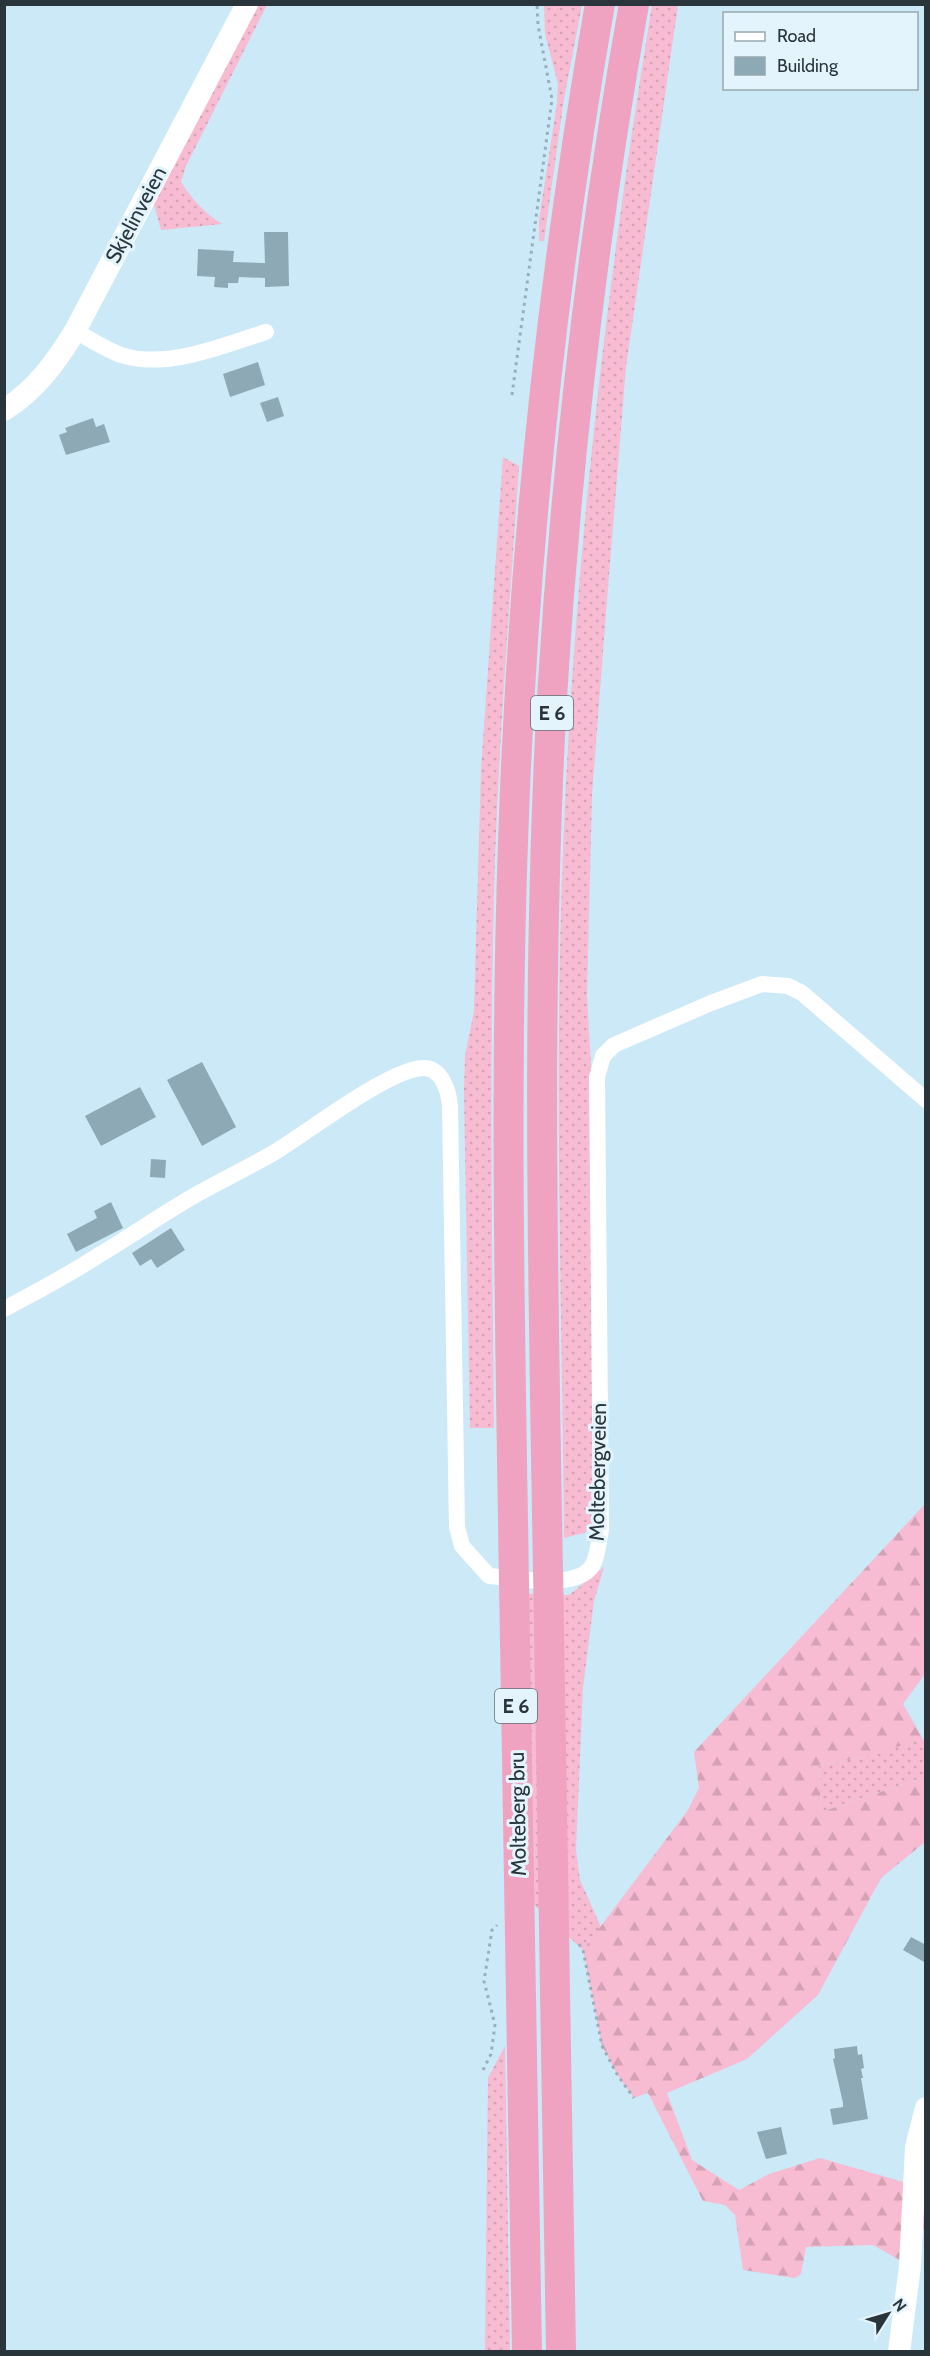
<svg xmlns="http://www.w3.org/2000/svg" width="930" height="2356" viewBox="0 0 930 2356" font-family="Cabin,sans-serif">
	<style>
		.grass { fill: url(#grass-dots) }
		.forest { fill: url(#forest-firs) }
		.building { fill: #8da9b6 }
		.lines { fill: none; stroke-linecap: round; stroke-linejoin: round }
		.path { stroke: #98afbb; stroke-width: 3; stroke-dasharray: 3 4.5; stroke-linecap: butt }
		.street { stroke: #fff; stroke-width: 16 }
		.secondary { stroke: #fff; stroke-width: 22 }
		.highway { stroke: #f0a3c1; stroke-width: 30 }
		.labels { text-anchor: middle; stroke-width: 6; stroke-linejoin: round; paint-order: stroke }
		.shield { fill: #e3f4fd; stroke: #626e75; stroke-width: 1.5 }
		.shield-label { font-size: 20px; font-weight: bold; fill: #2a353b }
		.street-label { font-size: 21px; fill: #2a353b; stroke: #e3f4fd }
	</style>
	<defs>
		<pattern id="grass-dots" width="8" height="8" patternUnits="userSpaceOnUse" patternTransform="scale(1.5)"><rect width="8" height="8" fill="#f7bbd2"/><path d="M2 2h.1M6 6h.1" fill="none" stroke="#d4a1b5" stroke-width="1.8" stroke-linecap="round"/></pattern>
		<pattern id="forest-firs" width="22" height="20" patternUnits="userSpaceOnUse" patternTransform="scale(1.5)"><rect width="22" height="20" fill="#f7bbd2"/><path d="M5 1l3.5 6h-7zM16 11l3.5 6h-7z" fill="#d4a1b5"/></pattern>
	</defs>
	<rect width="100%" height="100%" fill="#cce9f7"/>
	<path class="grass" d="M 258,5 L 267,5 L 186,166 L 181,182 C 192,199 204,213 222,224 L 161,230 L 153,201 Z
		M 544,5 L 582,5 L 564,99 L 544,241 L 539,241 L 539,220 L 557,103 L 558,84 L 545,34 Z
		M 652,5 L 678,5 L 626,367 L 607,600 L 592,795 L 587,996 L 591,1065 L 593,1525 L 584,1533 L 564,1538 C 562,1309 554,1079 563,850 C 574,566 606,285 652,5 Z
		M 503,457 L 519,466 C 510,597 500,727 495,857 C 489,1048 492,1238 494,1428 L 470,1428 L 464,1092 L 465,1056 L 474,1011 L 481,769 Z
		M 604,1567 L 594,1601 L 583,1687 L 576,1850 L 580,1880 L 601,1927 L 583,1950 L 505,1878 L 501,1593 L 569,1595 Z
		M 916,1739 L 923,1739 L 925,1744 L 925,1777 L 821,1812 L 819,1765 L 860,1758 Z
		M 505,2046 L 510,2351 L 485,2351 L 488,2078 Z"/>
	<path class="forest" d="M 925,1504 L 925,1674 L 903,1704 L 923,1739 L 860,1758 L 819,1765 L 821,1812 L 925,1777 L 925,1842 L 881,1878 L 818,1995 L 747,2059 L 667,2093 L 692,2160 L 739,2190 L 769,2174 L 820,2158 L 914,2185 L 925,2108 L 925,2229 L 913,2231 L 910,2266 L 873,2245 L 806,2247 L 801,2274 L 795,2278 L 743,2270 L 735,2215 L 725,2205 L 703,2201 L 648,2093 L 634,2098 L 618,2076 L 602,2046 L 583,1950 L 688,1810 L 699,1788 L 694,1752 Z"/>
	<path class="building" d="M 264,232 L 288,232 L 289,286 L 265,287 L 265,278 L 239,277 L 238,283 L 228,283 L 228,288 L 214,287 L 215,277 L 197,276 L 198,249 L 234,251 L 233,262 L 265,263 Z
		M 258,362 L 265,385 L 230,397 L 223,374 Z
		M 278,397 L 284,416 L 267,422 L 260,403 Z
		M 93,418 L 96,427 L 104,424 L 110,442 L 66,455 L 59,435 L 67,432 L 65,428 Z
		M 202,1062 L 236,1127 L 202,1146 L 167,1080 Z
		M 140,1087 L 156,1117 L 101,1146 L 85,1116 Z
		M 151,1159 L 166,1160 L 165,1178 L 150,1177 Z
		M 111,1202 L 123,1228 L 76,1252 L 67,1234 L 97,1218 L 94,1211 Z
		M 171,1228 L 185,1250 L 157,1268 L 151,1259 L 140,1266 L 132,1253 Z
		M 911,1937 L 926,1945 L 926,1963 L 903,1950 Z
		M 857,2046 L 858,2055 L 862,2054 L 864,2068 L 861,2069 L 863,2078 L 861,2078 L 868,2119 L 833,2125 L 830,2109 L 843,2107 L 843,2103 L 833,2059 L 835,2058 L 834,2049 Z
		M 781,2127 L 787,2154 L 766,2159 L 757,2132 Z"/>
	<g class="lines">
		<path class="path" d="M 512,395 L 552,99 L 538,25 L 537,4
			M 579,1944 L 583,1950 L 602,2046 L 618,2076 L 634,2098
			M 483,2070 L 491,2054 L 495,2025 L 484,1981 L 492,1930 L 497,1925"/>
		<path class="street" d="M 75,331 C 90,339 105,349 121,355 C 167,370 223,345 266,332
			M 4,1309 C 36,1292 69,1275 99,1255 C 133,1235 165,1212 199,1193 C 224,1179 251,1166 275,1152 C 307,1133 391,1067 425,1068 C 442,1069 449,1092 450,1106 L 457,1527 L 462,1546 L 489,1576 C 514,1578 583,1592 594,1562 C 598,1553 599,1540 601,1530 L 597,1077 L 603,1056 L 614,1045 L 711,1003 L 762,984 L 788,986 L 802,993 L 926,1100"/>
		<path class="secondary" d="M 4,410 C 36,390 56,362 75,331 L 247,4
			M 899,2352 L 910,2266 L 916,2147 L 926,2108"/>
		<path class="highway" d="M 527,2352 C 523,2095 518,1839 514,1583 C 510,1327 504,1071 514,815 C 524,543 553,272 600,4
			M 561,2352 C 557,2091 553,1831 548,1571 C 543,1280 536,988 552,697 C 566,465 593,233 634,4"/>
	</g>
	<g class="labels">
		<g class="shield">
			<rect x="531" y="696" width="42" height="34" rx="4.5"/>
			<rect x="495" y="1689" width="42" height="34" rx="4.5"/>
		</g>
		<g class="shield-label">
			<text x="552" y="720">E 6</text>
			<text x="516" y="1713">E 6</text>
		</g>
		<g class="street-label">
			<text transform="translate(136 215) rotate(-62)" y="7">Skjelinveien</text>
			<text transform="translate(598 1472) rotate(-89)" y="7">Moltebergveien</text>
			<text transform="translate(518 1814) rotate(-91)" y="7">Molteberg bru</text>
		</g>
	</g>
	<rect width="930" height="2356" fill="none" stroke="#2a353b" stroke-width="12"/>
	<rect x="723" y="12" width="195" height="78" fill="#e3f4fd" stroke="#99a8af" stroke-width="1.5"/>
	<rect x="735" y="32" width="30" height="9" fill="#ffffff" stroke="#99a8af" stroke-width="1.5"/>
	<text x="777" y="42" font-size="18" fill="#2a353b">Road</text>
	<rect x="735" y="57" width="30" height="18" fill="#8da9b6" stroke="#99a8af" stroke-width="1.5"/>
	<text x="777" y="72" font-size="18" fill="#2a353b">Building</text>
	<g transform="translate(888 2314) rotate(53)" stroke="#e3f4fd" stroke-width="4.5" paint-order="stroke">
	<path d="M0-4.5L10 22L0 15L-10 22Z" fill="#2a353b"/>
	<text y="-9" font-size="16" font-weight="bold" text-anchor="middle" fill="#2a353b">N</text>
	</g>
</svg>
